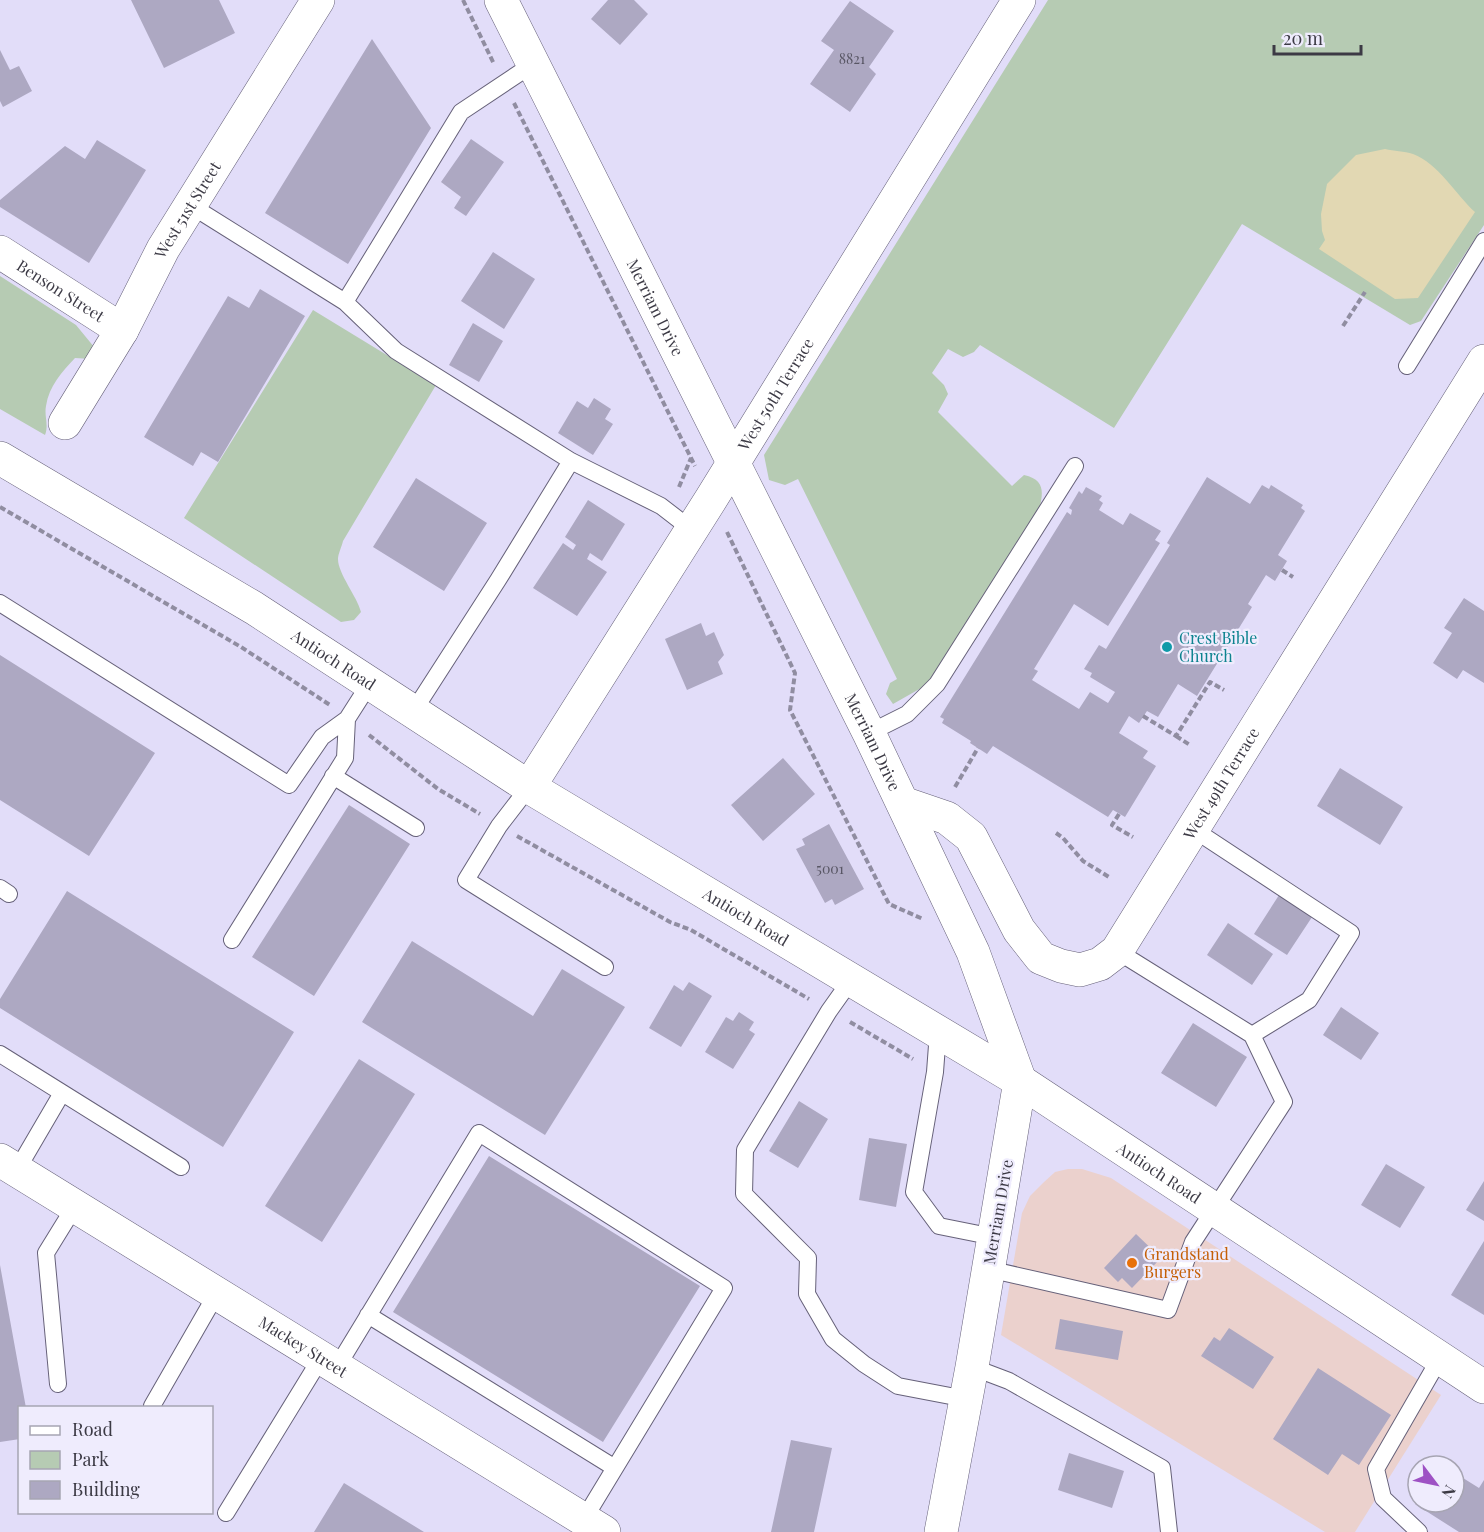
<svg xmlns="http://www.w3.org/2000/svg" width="1484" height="1532" viewBox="0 0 1484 1532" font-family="'Playfair Display',serif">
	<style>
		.commercial { fill: #ebd1cd }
		.green { fill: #b6cbb3 }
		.sand { fill: #e2d8b3 }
		.building { fill: #ada8c2 }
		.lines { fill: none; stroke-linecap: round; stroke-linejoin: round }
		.lane-casing { stroke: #666179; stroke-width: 18 }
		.street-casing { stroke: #666179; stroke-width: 34 }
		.secondary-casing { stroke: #666179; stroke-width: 34 }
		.path { stroke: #908da1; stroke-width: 4; stroke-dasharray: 6 3; stroke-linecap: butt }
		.lane { stroke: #fff; stroke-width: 16 }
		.street { stroke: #fff; stroke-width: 33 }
		.secondary { stroke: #fff; stroke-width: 33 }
		.culture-dot { fill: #0f9aa8; stroke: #efecfd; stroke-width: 2 }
		.food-dot { fill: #e8710a; stroke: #efecfd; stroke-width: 2 }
		.labels { text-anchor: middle; stroke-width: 4.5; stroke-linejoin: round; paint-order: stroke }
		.number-label { font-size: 14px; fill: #585664 }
		.street-label { font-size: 16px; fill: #3c3a45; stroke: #efecfd }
		.culture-label { font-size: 16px; fill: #0d838f; stroke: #efecfd; text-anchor: start }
		.food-label { font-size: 16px; fill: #c56008; stroke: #efecfd; text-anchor: start }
	</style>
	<rect width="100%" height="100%" fill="#e2ddf9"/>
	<path class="commercial" d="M 1068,1169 L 1082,1169 L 1111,1178 L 1441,1395 L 1355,1532 L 1325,1532 L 1001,1335 L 1022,1213 L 1030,1196 L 1043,1183 L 1055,1172 Z"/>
	<path class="green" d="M 1048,0 L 1484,0 L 1484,225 L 1421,321 L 1410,325 L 1242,224 L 1114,428 L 980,345 L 974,352 L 963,357 L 948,349 L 932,373 L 944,385 L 948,394 L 938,412 L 1012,486 L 1024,475 C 1046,480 1043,493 1039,511 L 930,683 L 893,704 L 886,694 L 890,683 L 897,679 L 798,479 L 785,485 L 769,480 L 764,455 Z
		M 0,276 L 76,325 L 99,353 L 91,359 L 75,358 C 62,372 49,386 46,406 C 44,416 49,425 45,435 L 0,409 Z
		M 313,310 L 436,385 L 343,541 C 342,546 338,554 338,559 C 338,574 357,596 361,612 L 354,620 L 341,622 L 184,518 Z"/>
	<path class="sand" d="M 1385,149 C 1394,151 1404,151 1413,154 C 1438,163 1456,195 1475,212 L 1418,298 L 1395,299 L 1319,249 L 1325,240 L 1322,231 L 1321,214 L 1327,184 L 1356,155 Z"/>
	<path class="building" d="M 131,0 L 219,0 L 235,33 L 164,68 Z
		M 608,0 L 634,0 L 648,14 L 620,45 L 591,19 Z
		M 850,1 L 894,31 L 869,67 L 876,74 L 850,112 L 810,84 L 834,50 L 821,41 Z
		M 372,39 L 431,128 L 348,264 L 265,213 Z
		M 0,50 L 10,70 L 19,66 L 32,91 L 3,107 L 0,101 Z
		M 471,139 L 504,162 L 466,216 L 454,208 L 461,197 L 441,182 Z
		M 97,140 L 146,170 L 89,263 L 0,207 L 0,200 L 65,146 L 85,159 Z
		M 493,252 L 535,279 L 504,329 L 461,301 Z
		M 260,289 L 305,316 L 218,462 L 201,452 L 193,466 L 144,437 L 228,296 L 249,308 Z
		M 473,323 L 503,341 L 479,382 L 449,365 Z
		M 594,398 L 611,409 L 605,419 L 613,424 L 593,455 L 558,433 L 577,401 L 588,408 Z
		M 1207,477 L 1250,504 L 1262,485 L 1269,489 L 1271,485 L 1303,505 L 1301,508 L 1305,511 L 1278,555 L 1287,561 L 1275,581 L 1266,575 L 1248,604 L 1252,607 L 1197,696 L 1178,684 L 1158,717 L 1147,711 L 1139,723 L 1129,716 L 1119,733 L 1148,751 L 1143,758 L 1156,766 L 1125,817 L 1113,810 L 1108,817 L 993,746 L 987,754 L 970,743 L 971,741 L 942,723 L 944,719 L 940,717 L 1067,512 L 1071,515 L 1072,510 L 1069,508 L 1079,491 L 1082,494 L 1086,487 L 1102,496 L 1099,500 L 1103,503 L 1099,510 L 1123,525 L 1130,513 L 1161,531 L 1155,540 L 1160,543 L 1108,626 L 1074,604 L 1034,669 L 1038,671 L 1032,680 L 1079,709 L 1090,692 L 1108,703 L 1115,692 L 1090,677 L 1092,673 L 1084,669 L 1099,645 L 1106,649 L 1170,545 L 1167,543 Z
		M 416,478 L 487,523 L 444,591 L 373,547 Z
		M 588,500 L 625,524 L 602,561 L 590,553 L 587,559 L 607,572 L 577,616 L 533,588 L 563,543 L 573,550 L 576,545 L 565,537 Z
		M 1464,598 L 1484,611 L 1484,683 L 1463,670 L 1457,679 L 1433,663 L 1452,633 L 1444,628 Z
		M 701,623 L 706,636 L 714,632 L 724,655 L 718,662 L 723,674 L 687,690 L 665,639 Z
		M 0,655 L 155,753 L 89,856 L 0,800 Z
		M 783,758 L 815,794 L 763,841 L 731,805 Z
		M 1340,768 L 1403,807 L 1380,845 L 1317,806 Z
		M 349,805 L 410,844 L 314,996 L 252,957 Z
		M 829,824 L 864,889 L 835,905 L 832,899 L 825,903 L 796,849 L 805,845 L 802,839 Z
		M 67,891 L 294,1032 L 223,1147 L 0,1008 L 0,999 Z
		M 1281,892 L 1314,914 L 1287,955 L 1254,934 Z
		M 1228,923 L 1273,954 L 1252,985 L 1207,955 Z
		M 412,941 L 533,1016 L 562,969 L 625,1007 L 545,1135 L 362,1022 Z
		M 689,982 L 712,996 L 681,1047 L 649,1028 L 674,985 L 683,991 Z
		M 1341,1007 L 1379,1033 L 1361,1060 L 1323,1035 Z
		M 739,1012 L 754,1022 L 749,1030 L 755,1034 L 733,1069 L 705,1052 L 726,1017 L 733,1021 Z
		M 1193,1023 L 1247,1057 L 1216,1107 L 1161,1073 Z
		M 359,1059 L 415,1094 L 322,1242 L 265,1206 Z
		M 799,1101 L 828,1119 L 798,1168 L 769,1151 Z
		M 869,1138 L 907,1144 L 896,1207 L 859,1200 Z
		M 489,1156 L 700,1286 L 603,1442 L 393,1312 Z
		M 1386,1164 L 1425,1187 L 1400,1228 L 1361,1205 Z
		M 1484,1181 L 1484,1221 L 1466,1210 Z
		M 1136,1234 L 1161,1258 L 1132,1288 L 1122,1278 L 1118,1282 L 1104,1268 Z
		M 1484,1241 L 1484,1315 L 1451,1295 Z
		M 0,1265 L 26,1408 L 20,1408 L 20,1439 L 0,1442 Z
		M 1060,1319 L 1123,1331 L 1118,1360 L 1055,1349 Z
		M 1229,1328 L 1274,1357 L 1253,1389 L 1201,1356 L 1214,1337 L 1220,1341 Z
		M 1318,1368 L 1391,1415 L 1359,1465 L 1342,1454 L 1328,1475 L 1273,1439 Z
		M 791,1440 L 832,1448 L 814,1532 L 771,1532 Z
		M 1069,1453 L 1124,1471 L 1112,1508 L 1058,1490 Z
		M 1455,1473 L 1479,1488 L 1484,1480 L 1484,1532 L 1459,1532 L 1415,1504 L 1417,1502 L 1454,1502 Z
		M 344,1483 L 424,1532 L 314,1532 Z"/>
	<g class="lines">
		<g class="lane-casing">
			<path id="lane" d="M 190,205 L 345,302 L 461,112 L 533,64
				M 345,302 L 396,351 L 571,461 L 661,506 L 692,530
				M 1407,366 L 1484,241
				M 0,603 L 289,785 L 322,737 L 347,719 L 370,683
				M 413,712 L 498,580 L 571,461
				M 869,733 L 907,714 L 937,684 L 1075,466
				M 333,776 L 416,828
				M 529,787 L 499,826 L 466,880 L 605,967
				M 1193,829 L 1351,933 L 1309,1000 L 1252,1035
				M 0,888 L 9,894
				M 232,940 L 345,758 L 347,719
				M 851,980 L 829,1011 L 745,1150 L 744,1194 L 808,1258 L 807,1294 L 833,1339 L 864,1364 L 898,1386 L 966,1399
				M 938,1032 L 935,1072 L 914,1192 L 939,1226 L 994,1237
				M 0,1054 L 181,1167
				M 17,1170 L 62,1093
				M 988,1269 L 1168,1310 L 1193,1242 L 1284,1102 L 1252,1035 L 1117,951
				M 368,1315 L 615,1468
				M 337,1367 L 479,1133 L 724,1288 L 584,1519
				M 972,1367 L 1009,1381 L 1162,1468 L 1169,1532
				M 58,1384 L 46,1253 L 75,1206
				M 152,1406 L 217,1293
				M 226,1513 L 321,1358
				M 1419,1532 L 1383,1498 L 1376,1469 L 1440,1358"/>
		</g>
		<g class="street-casing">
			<g id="street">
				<path id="s1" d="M 0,252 L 122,330"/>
				<path id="s2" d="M 65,423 L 122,330 L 163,249 L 318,0"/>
				<path id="s3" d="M 529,787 L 711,499 L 1019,0"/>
				<path id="s4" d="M 903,803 L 947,818 L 971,837 L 1019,930 L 1041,958 L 1061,966 L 1080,970 L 1100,964 L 1117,951 L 1484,361"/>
				<path id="s5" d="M 0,1160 L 604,1532"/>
			</g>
		</g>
		<g class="secondary-casing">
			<g id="secondary">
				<path id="s6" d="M 501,0 L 869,733 L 973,952 L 1020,1081 L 972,1367 L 941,1532"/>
				<path id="s7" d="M 0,458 L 254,608 L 529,787 L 1020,1081 L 1484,1387"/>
			</g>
		</g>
		<path class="path" d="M 463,0 L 494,64
			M 514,103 L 695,466
			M 1343,326 L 1365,292
			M 679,487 L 691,458
			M 0,507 L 241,647 L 330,705
			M 727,532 L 795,673 L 790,710 L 889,904 L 923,919
			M 1282,570 L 1293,577
			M 1143,716 L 1176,736 L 1210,682 L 1224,690
			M 369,735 L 438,789 L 480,814
			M 1176,736 L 1190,745
			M 955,787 L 978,748
			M 1119,814 L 1112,825 L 1133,837
			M 1056,833 L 1063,838 L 1083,861 L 1109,877
			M 517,836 L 670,922 L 691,930 L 809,999
			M 850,1022 L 913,1059"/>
		<use href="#lane" class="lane"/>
		<use href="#street" class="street"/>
		<use href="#secondary" class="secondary"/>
	</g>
	<circle class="culture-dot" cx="1167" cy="647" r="6"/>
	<circle class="food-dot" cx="1132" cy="1263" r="6"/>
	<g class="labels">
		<g class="number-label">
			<text x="852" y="64">8821</text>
			<text x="830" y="874">5001</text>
		</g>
		<g class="street-label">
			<text dy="6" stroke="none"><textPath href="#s2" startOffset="246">West 51st Street</textPath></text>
			<text dy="6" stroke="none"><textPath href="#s1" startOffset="72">Benson Street</textPath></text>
			<text dy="6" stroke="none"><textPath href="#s6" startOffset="344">Merriam Drive</textPath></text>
			<text dy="6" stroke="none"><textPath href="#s3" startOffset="464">West 50th Terrace</textPath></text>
			<text dy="6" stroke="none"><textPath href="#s7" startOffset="390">Antioch Road</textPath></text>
			<text dy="6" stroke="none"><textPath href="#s6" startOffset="830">Merriam Drive</textPath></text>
			<text dy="6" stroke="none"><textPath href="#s4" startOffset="498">West 49th Terrace</textPath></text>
			<text dy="6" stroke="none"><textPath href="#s7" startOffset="876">Antioch Road</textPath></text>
			<text dy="6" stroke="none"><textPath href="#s7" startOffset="1362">Antioch Road</textPath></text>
			<text transform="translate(998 1212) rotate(-80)" y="6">Merriam Drive</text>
			<text dy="6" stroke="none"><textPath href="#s5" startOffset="356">Mackey Street</textPath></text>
		</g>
		<g class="culture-label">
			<text x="1179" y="644">Crest Bible<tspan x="1179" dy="18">Church</tspan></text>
		</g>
		<g class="food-label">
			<text x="1144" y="1260">Grandstand<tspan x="1144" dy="18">Burgers</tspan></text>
		</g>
	</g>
	<rect x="18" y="1406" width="195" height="108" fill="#efecfd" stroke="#a7a5b3" stroke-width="1.5"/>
	<rect x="30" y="1426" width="30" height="9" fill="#ffffff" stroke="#a7a5b3" stroke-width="1.5"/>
	<text x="72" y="1436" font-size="18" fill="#3c3a45">Road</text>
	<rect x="30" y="1451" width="30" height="18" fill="#b6cbb3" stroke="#a7a5b3" stroke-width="1.5"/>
	<text x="72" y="1466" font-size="18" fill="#3c3a45">Park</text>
	<rect x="30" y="1481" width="30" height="18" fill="#ada8c2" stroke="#a7a5b3" stroke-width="1.5"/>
	<text x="72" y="1496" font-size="18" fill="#3c3a45">Building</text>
	<g transform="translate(1436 1484) rotate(122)"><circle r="28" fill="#efecfd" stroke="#a7a5b3" stroke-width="1.5"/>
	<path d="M0-4.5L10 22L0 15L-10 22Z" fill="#9e52c4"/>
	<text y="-9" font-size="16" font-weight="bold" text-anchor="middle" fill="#3c3a45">N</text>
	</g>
	<path d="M1274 45v9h87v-9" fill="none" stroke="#3c3a45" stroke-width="3"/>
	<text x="1283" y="45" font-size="18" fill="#3c3a45" stroke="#efecfd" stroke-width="4.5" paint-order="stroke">20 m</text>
</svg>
